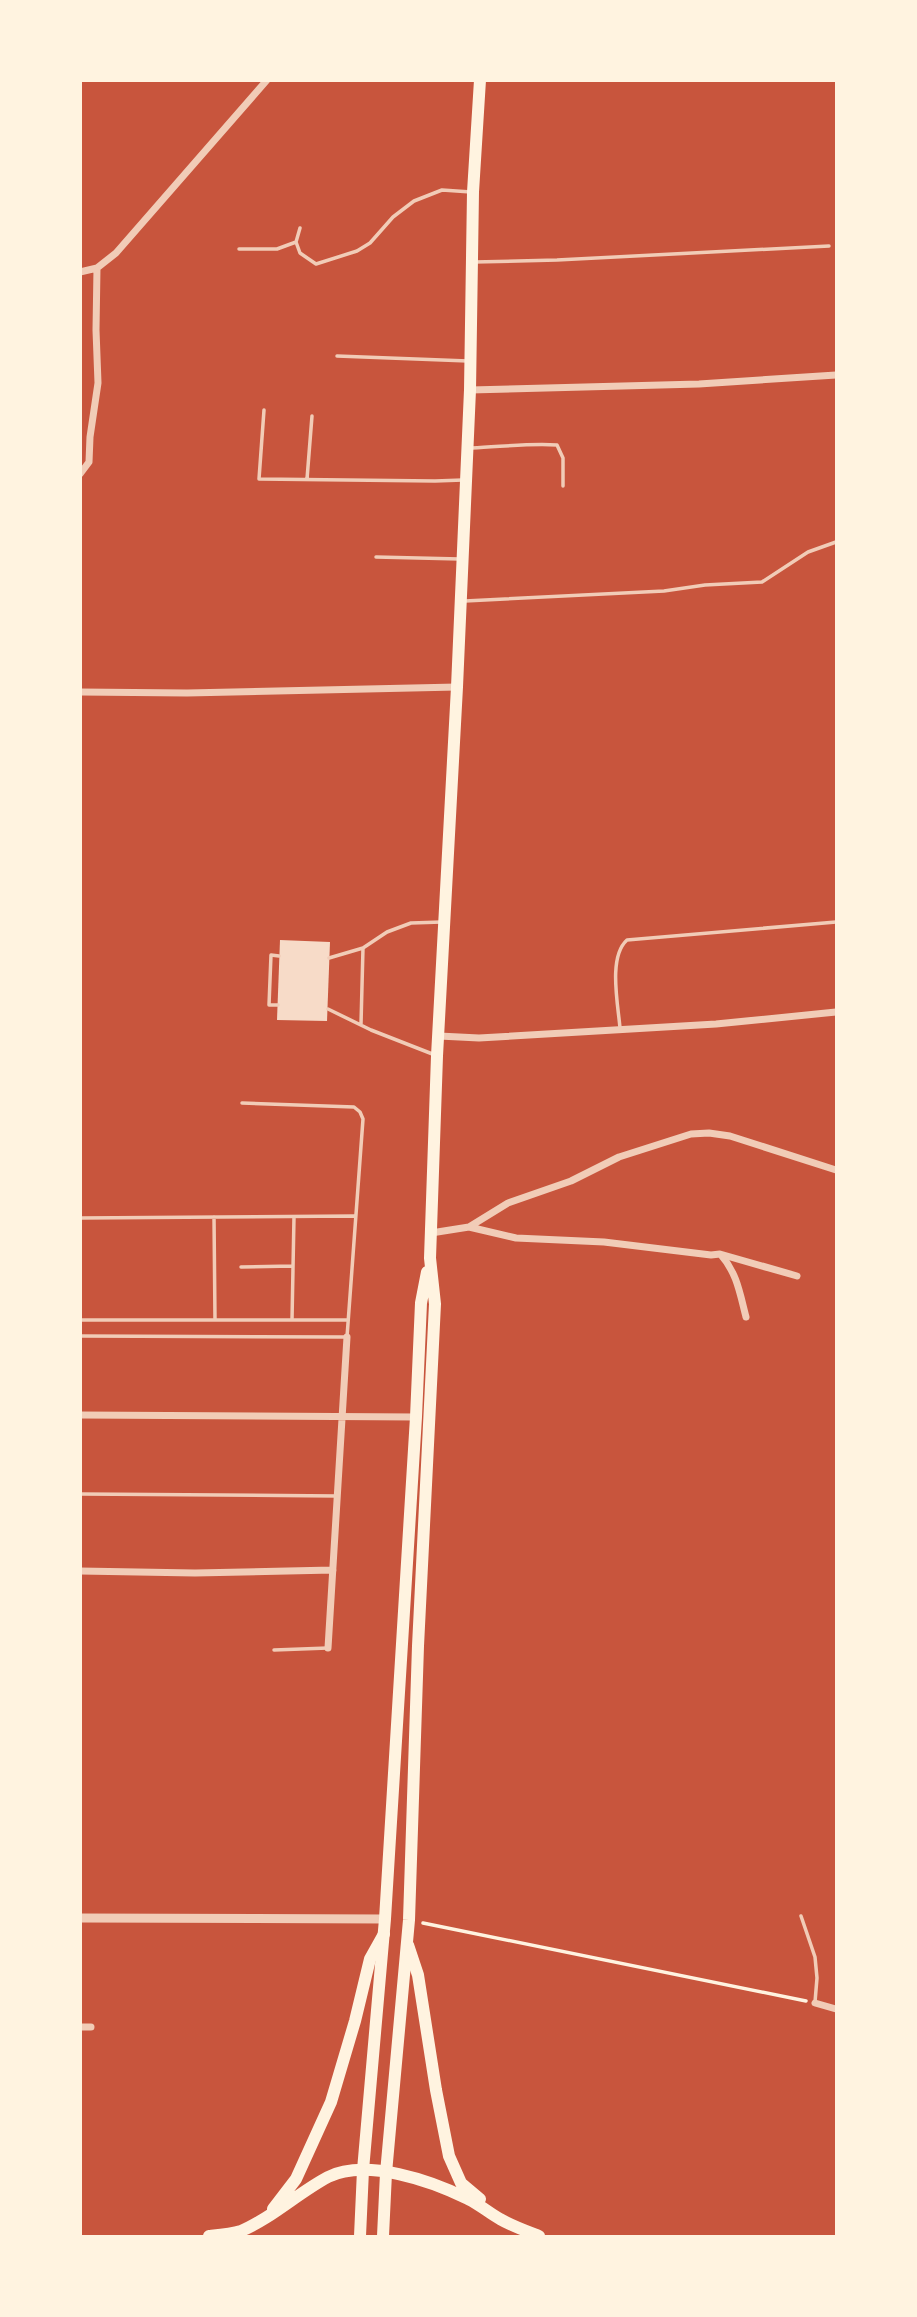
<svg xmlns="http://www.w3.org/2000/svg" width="917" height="2317" viewBox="0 0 917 2317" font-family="Poppins,sans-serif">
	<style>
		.building { fill: #f7dbc8 }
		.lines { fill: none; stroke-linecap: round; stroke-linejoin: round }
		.path { stroke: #fff3e0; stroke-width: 3.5 }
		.service { stroke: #f1ccb7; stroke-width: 3.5 }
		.minor { stroke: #f1ccb7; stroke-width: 7 }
		.tertiary { stroke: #f1ccb7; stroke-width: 9 }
		.primary { stroke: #fff3e0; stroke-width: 12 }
		.trunk { stroke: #fff3e0; stroke-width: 12 }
	</style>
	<rect width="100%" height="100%" fill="#c8553d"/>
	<path class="building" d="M 280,940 L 330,942 L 327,1021 L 277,1020 Z"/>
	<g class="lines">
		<path class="path" d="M 423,1923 L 806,2001"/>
		<path class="service" d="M 296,242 L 300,253 L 316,264 L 357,251 L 370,243 L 393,217 L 414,201 L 442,190 L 471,192
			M 239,249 L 277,249 L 296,242 L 300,228
			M 474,262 L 557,260 L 829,246
			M 337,356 L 468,361
			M 264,410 L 259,479 L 435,481 L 463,480
			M 472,448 C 500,447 528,443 557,445 L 563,458 L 563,486
			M 307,479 L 312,416
			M 376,557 L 460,559
			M 465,601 L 664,591 L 705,585 L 762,582 L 808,552 L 836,542
			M 329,958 L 363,948 L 387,932 L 411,923 L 442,922
			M 278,1005 L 269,1005 L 271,955 L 279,956
			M 328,1009 L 371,1030 L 435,1055
			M 361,1024 L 363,948
			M 620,1028 C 618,1004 608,957 627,940 L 836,922
			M 214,1217 L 215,1320
			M 80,1218 L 354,1216
			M 241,1267 L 293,1266
			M 80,1320 L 348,1320
			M 292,1320 L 294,1217
			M 80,1336 L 347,1337 L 363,1119 L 360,1112 L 354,1107 L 242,1103
			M 80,1494 L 337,1496
			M 274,1650 L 328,1648
			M 801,1916 L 815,1957 L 817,1978 L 815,2002"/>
		<path class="minor" d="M 80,272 L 97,268 L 116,253 L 267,80
			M 470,390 L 699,384 L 836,375
			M 80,474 L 89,462 L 90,437 L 98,383 L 96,330 L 97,268
			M 80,692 L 187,693 L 457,687
			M 439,1036 L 479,1038 L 716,1024 L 836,1012
			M 469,1227 L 516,1238 L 604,1242 L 711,1255 L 720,1254 L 797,1276
			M 431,1233 L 469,1227 L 508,1203 L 571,1181 L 619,1157 L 691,1134 L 709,1133 L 730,1136 L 836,1170
			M 721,1255 C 737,1273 740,1294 746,1317
			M 80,1415 L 416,1417
			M 80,1571 L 195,1573 L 333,1570
			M 328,1648 L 347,1337
			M 815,2003 L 836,2009
			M 80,2027 L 91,2027"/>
		<path class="tertiary" d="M 80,1918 L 385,1919"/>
		<path class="primary" d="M 360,2236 L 363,2170 L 385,1919 L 416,1417 L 421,1303 L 427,1272
			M 383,2236 L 386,2173 L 409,1920 L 418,1646 L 435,1304 L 430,1258 L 437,1056 L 457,687 L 470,390 L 473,192 L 480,80"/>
		<path class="trunk" d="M 408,1945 L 418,1975 L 436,2090 L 449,2156 L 461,2183 L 480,2199
			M 273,2209 L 296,2179 L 331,2102 L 355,2021 L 370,1959 L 384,1934
			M 209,2236 C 219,2235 231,2234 241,2231 C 272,2218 298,2193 328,2177 C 366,2158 432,2181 468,2199 C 479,2204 489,2213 500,2219 C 512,2226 526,2231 539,2236"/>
	</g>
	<rect width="917" height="2317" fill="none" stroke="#fff3e0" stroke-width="164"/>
</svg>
